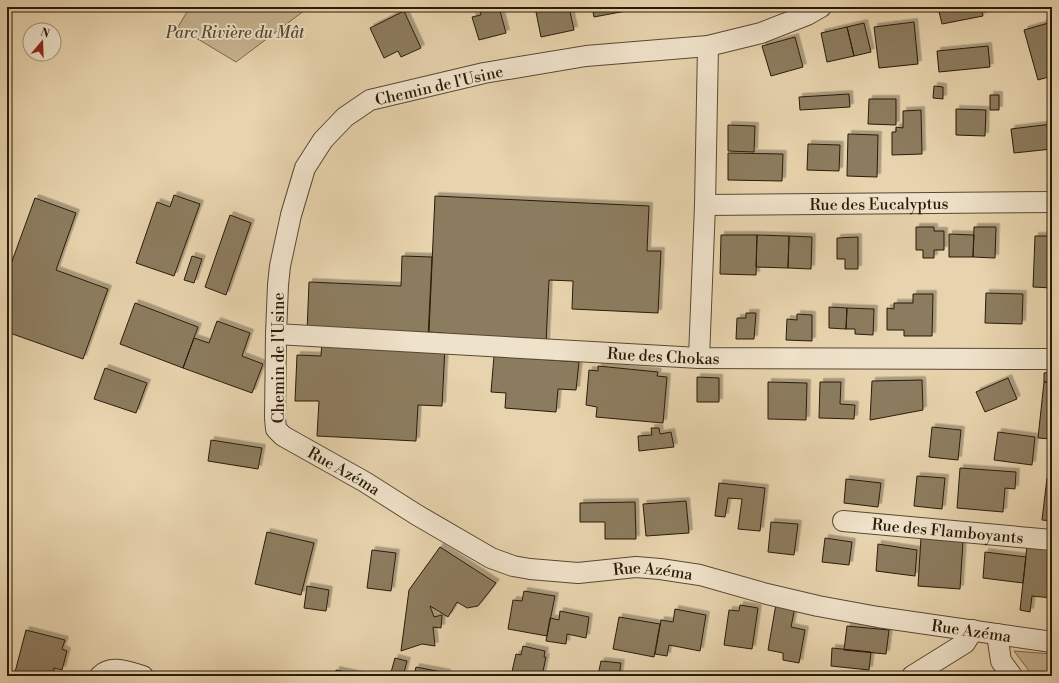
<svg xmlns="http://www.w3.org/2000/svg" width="1059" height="683" viewBox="0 0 1059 683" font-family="'Libre Bodoni',serif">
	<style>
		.green { fill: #c7b491; stroke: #78684c }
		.building { fill: #8c7b5e; stroke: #2a1b08; filter: url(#shadow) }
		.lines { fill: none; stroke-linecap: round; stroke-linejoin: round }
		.minor-casing { stroke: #594931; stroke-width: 22 }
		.minor { stroke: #efe2ca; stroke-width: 20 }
		.labels { text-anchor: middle; stroke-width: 4; stroke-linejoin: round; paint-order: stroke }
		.park-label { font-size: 16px; font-style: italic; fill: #594931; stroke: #efe2ca }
		.street-label { font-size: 16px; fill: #2a1b08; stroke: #efe2ca }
	</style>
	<defs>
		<filter id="shadow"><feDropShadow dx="3.5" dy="-3.5" stdDeviation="0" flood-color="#0004"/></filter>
	</defs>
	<rect width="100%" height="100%" fill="#e7d3ad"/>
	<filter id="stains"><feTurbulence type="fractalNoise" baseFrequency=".005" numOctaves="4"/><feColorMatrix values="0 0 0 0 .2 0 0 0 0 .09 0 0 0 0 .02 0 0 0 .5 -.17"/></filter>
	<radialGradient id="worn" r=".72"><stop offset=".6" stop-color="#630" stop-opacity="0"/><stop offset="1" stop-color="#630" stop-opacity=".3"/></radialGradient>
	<path class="green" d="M 190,7 L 309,7 L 236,62 L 178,27 Z
		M 1014,651 L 1052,654 L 1052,676 L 1033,676 Z"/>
	<path class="building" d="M 479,7 L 499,7 L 506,33 L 479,40 L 472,17 L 481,15 Z
		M 535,7 L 569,7 L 574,30 L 541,37 Z
		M 592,7 L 625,7 L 626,11 L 594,17 Z
		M 625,7 L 646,7 L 626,11 Z
		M 938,7 L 981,7 L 983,16 L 942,24 Z
		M 404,11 L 421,48 L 401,57 L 398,51 L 384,58 L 370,28 Z
		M 914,22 L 918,64 L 879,68 L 874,27 Z
		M 1052,22 L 1052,76 L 1038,80 L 1024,30 Z
		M 864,23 L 871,52 L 854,56 L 847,27 Z
		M 847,27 L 854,56 L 827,62 L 821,33 Z
		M 795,37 L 803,67 L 771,76 L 762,46 Z
		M 988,46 L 990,67 L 939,72 L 937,51 Z
		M 934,86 L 943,87 L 943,99 L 933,98 Z
		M 849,94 L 850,107 L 800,110 L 799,97 Z
		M 990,95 L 999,95 L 999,110 L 990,110 Z
		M 869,99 L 896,99 L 896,125 L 868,124 Z
		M 956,109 L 986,110 L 985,136 L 956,135 Z
		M 921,110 L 922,154 L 892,155 L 892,132 L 896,132 L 896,127 L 903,128 L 903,111 Z
		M 1052,124 L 1052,149 L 1014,153 L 1011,129 Z
		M 728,125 L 755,126 L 754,152 L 728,151 Z
		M 848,134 L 878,135 L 877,177 L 847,176 Z
		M 808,144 L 840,145 L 839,171 L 807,170 Z
		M 728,153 L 783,154 L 782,181 L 728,180 Z
		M 174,195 L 200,204 L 174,276 L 136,263 L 157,202 L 170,207 Z
		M 435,196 L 649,206 L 647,251 L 661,251 L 658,313 L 572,309 L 573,281 L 549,280 L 546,343 L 453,339 L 453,334 L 429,332 Z
		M 35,198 L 76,213 L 56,270 L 108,289 L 83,359 L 7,332 L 7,262 L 11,264 Z
		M 230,215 L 251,223 L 226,295 L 205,287 Z
		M 916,227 L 934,227 L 934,231 L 944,231 L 944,250 L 934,250 L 934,258 L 923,258 L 923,250 L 916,250 Z
		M 974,227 L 996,227 L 995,258 L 973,257 Z
		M 949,234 L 974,235 L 973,257 L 949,257 Z
		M 721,235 L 757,235 L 756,275 L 720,274 Z
		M 757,235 L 789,236 L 788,268 L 756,267 Z
		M 789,236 L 812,237 L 811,269 L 788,268 Z
		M 1035,236 L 1052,236 L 1052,288 L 1033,287 Z
		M 858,237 L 858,269 L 845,269 L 845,259 L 837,259 L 837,238 Z
		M 192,256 L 202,259 L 194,283 L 184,280 Z
		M 402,256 L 432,257 L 428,337 L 307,331 L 309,282 L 401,286 Z
		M 986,293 L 1023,294 L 1022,324 L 985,323 Z
		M 913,294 L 933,294 L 932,336 L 904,336 L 904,330 L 887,330 L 887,308 L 894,309 L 894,303 L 913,303 Z
		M 135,303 L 198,327 L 183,368 L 120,344 Z
		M 829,307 L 847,308 L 846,329 L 829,328 Z
		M 847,308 L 874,309 L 873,335 L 855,334 L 855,329 L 846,329 Z
		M 746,313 L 756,313 L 754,339 L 736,339 L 737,318 L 746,318 Z
		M 797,314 L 812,315 L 812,341 L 786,340 L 787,319 L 797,320 Z
		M 217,321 L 250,333 L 242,356 L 263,364 L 252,393 L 183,368 L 194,338 L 209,343 Z
		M 322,341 L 445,347 L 442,406 L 418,405 L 416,441 L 317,436 L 319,401 L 295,401 L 297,355 L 321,356 Z
		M 494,356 L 579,362 L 576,390 L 558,389 L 556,412 L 505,408 L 506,393 L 491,392 Z
		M 598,366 L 658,372 L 657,376 L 667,377 L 663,423 L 596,417 L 597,407 L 586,405 L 589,370 L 598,371 Z
		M 105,368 L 147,383 L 136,413 L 94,399 Z
		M 1052,372 L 1052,382 L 1044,382 L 1044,373 Z
		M 697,377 L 719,378 L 719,402 L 697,402 Z
		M 1008,378 L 1017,399 L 985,412 L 976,392 Z
		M 922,380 L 923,410 L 870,420 L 872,381 Z
		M 768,382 L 807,383 L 806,420 L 768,419 Z
		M 820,382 L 841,382 L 840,404 L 855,405 L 854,419 L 819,418 Z
		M 1044,382 L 1052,382 L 1052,439 L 1038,438 Z
		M 932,427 L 961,430 L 958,460 L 929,457 Z
		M 651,428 L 659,428 L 660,434 L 671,432 L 674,447 L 639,451 L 638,436 L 652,435 Z
		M 998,432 L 1035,437 L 1032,465 L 994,460 Z
		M 211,440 L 262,448 L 258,469 L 208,461 Z
		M 960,468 L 1016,472 L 1015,489 L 1005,488 L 1003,512 L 957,508 Z
		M 917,476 L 945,478 L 942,509 L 914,506 Z
		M 1047,478 L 1052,478 L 1052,521 L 1042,520 Z
		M 846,479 L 881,483 L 878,507 L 844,503 Z
		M 719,483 L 765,488 L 760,531 L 738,529 L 742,499 L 728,498 L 725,517 L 715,516 Z
		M 686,501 L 689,533 L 646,536 L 643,504 Z
		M 635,502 L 636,539 L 605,539 L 605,522 L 580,522 L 580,503 Z
		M 771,522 L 798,524 L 794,555 L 768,552 Z
		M 267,532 L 314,543 L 301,595 L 255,584 Z
		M 825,538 L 852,542 L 849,565 L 822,562 Z
		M 921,538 L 963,541 L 960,589 L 918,586 Z
		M 878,544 L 917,550 L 915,576 L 876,571 Z
		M 1027,546 L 1052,549 L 1052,598 L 1032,596 L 1030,612 L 1020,610 Z
		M 440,547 L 496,583 L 478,606 L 467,608 L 457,602 L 448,617 L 430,606 L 434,617 L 442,615 L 441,628 L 433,627 L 435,646 L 422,644 L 401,651 L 409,590 Z
		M 372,550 L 396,553 L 391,591 L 367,588 Z
		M 985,552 L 1026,557 L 1023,583 L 983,578 Z
		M 307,586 L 329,590 L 326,611 L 304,608 Z
		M 524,591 L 555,596 L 547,636 L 508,629 L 513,600 L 522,601 Z
		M 776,604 L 795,607 L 791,627 L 805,630 L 799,663 L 783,660 L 783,653 L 768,650 Z
		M 740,605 L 758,608 L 752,649 L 724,645 L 729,610 L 739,611 Z
		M 675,609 L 706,615 L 700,651 L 669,645 L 667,656 L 655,654 L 661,620 L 673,622 Z
		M 560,611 L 589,617 L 586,638 L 567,634 L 566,644 L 546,641 L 550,618 L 559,620 Z
		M 619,617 L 660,624 L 654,657 L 613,649 Z
		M 847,626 L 889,630 L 886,654 L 844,650 Z
		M 26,630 L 65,640 L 62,649 L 67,651 L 62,670 L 54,668 L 52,676 L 14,676 Z
		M 523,646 L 545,651 L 544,657 L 546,657 L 542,676 L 511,676 L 516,654 L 521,655 Z
		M 832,648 L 871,652 L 869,670 L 831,666 Z
		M 395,658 L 407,661 L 403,676 L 390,676 Z
		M 601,661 L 621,663 L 619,676 L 598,675 Z
		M 416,667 L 447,673 L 446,676 L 414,676 Z
		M 336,670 L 364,676 L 335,676 Z"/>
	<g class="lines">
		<g class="minor-casing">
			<g id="minor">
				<path id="s1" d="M 821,7 L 807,15 L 761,33 L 708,46 L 586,56 L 484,73 L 370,100 L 345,117 L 323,140 L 305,168 L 291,215 L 280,266 L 278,285 L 276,334 L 275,418 L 276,429 L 283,436 L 365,482 L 417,515 L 491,558 L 513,566 L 530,569 L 578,573 L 636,567 L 660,569 L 700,575 L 767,594 L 818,606 L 878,617 L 1052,642"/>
				<path id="s2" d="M 705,205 L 1052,202"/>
				<path id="s3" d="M 276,334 L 699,358 L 1052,359"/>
				<path d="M 699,358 L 705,205 L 708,46"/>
				<path id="s4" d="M 843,521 L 1052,540"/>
				<path d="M 997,634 L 1001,661 L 1012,676"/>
				<path d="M 100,676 C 111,664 129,672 143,676"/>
				<path d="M 912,676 L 965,643 L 973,630"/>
			</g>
		</g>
		<use href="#minor" class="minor"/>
	</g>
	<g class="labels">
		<g class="park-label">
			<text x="235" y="38">Parc Rivière du Mât</text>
		</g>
		<g class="street-label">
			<text transform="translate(439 85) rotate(-13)" y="6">Chemin de l'Usine</text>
			<text dy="6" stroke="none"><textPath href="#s2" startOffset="174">Rue des Eucalyptus</textPath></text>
			<text dy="6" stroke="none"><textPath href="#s3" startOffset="388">Rue des Chokas</textPath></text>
			<text transform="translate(278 358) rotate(-90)" y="6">Chemin de l'Usine</text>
			<text dy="6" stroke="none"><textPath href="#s1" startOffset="903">Rue Azéma</textPath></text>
			<text dy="6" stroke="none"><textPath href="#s4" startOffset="105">Rue des Flamboyants</textPath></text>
			<text dy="6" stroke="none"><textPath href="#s1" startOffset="1238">Rue Azéma</textPath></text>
			<text dy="6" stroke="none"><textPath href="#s1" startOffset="1563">Rue Azéma</textPath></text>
		</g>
	</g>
	<rect width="1059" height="683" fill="none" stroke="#e7d3ad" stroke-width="24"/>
	<rect x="8" y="8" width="1043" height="667" fill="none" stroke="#2a1b08" stroke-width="2"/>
	<rect x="12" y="12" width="1035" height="659" fill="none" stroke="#2a1b08"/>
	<g transform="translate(42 42) rotate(19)"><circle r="19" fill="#efe2ca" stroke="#a0927c"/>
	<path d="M0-3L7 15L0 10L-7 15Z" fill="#8f2418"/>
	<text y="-6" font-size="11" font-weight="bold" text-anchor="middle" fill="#2a1b08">N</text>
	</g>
	<rect width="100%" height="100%" filter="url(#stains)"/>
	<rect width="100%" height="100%" fill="url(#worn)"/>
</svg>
